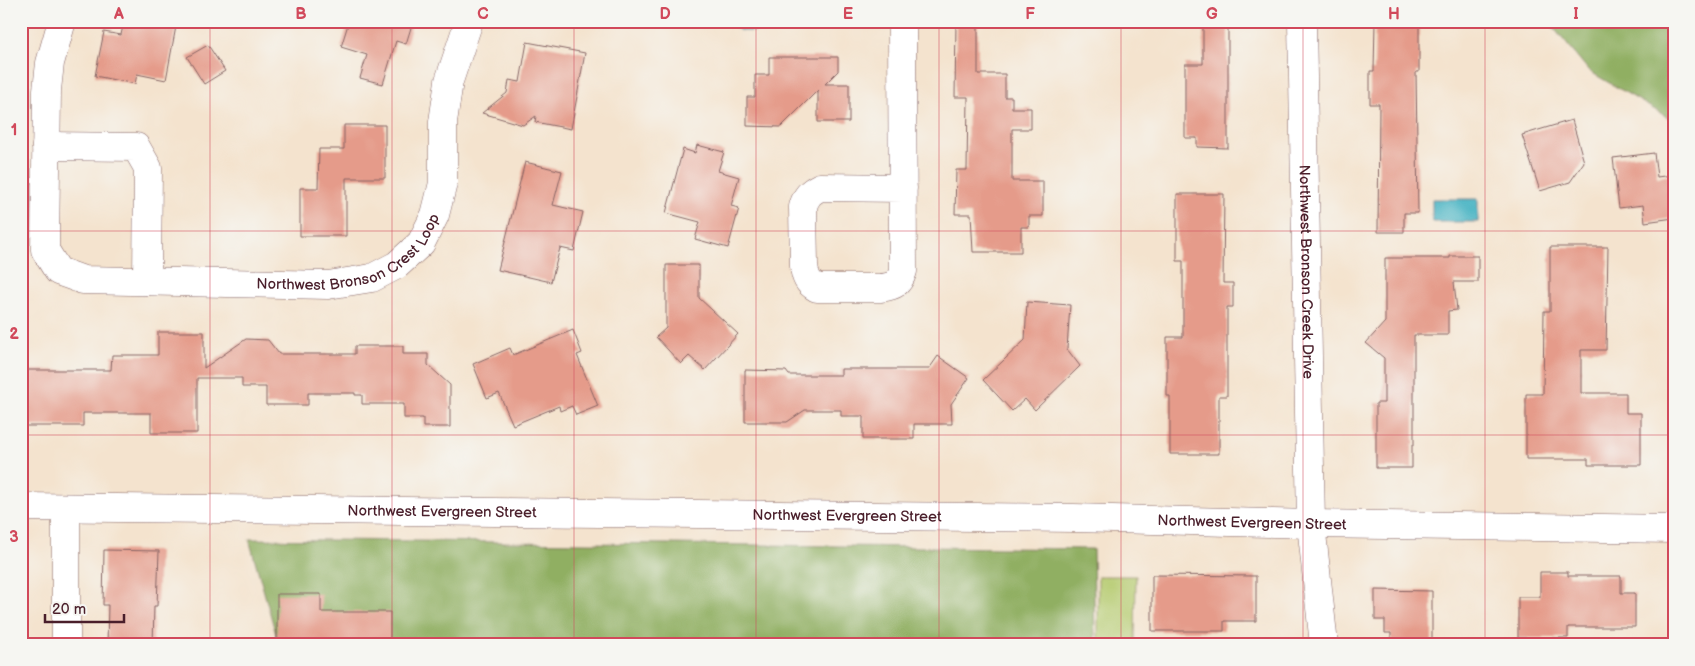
<svg xmlns="http://www.w3.org/2000/svg" width="1695" height="666" viewBox="0 0 1695 666" font-family="'Balsamiq Sans',sans-serif">
	<style>
		.green { fill: #b6cb6f; stroke: #80754d }
		.forest { fill: #90af62; stroke: #6d6746 }
		.water { fill: #45b2c2; stroke: #486876 }
		.building { fill: #e59b8a }
		.lines { fill: none; stroke-linecap: round; stroke-linejoin: round }
		.minor-casing { stroke: #866464; stroke-width: 29 }
		.minor { stroke: #fff; stroke-width: 28 }
		.grid { fill: none; stroke: #d1495b; stroke-width: 1; stroke-opacity: 0.55 }
		.labels { text-anchor: middle; stroke-width: 4; stroke-linejoin: round; paint-order: stroke }
		.street-label { font-size: 15px; fill: #4a1f2b; stroke: #f6f6f2 }
		.neatline { fill: none; stroke: #d1495b; stroke-width: 2 }
		.grid-label { font-size: 16px; text-anchor: middle; font-weight: bold; fill: #d1495b }
	</style>
	<rect width="100%" height="100%" fill="#f6f6f2"/>
	<filter id="ink" filterUnits="userSpaceOnUse"><feTurbulence type="fractalNoise" baseFrequency=".02" numOctaves="2"/><feDisplacementMap in="SourceGraphic" scale="10" xChannelSelector="R" yChannelSelector="G"/><feConvolveMatrix kernelMatrix="1 2 1 2 8 2 1 2 1" color-interpolation-filters="sRGB"/></filter>
	<filter id="wash" filterUnits="userSpaceOnUse"><feTurbulence type="fractalNoise" baseFrequency=".0096" numOctaves="4" result="noise"/><feDisplacementMap in="SourceGraphic" scale="20" xChannelSelector="R" yChannelSelector="G"/><feGaussianBlur stdDeviation="1.12" result="paint"/><feColorMatrix in="noise" values="0 0 0 0 0 0 0 0 0 0 0 0 0 0 0 0 0 1.4 0 .05"/><feComposite in="paint" operator="in"/></filter>
	<g filter="url(#wash)">
		<rect width="100%" height="100%" fill="#f4e3ce"/>
		<path class="green" d="M 1098,576 L 1136,576 L 1135,643 L 1098,642 Z"/>
		<path class="forest" d="M 1548,21 L 1674,21 L 1674,121 L 1589,71 Z
			M 249,539 L 1093,549 L 1095,645 L 279,645 Z"/>
		<path class="water" d="M 726,21 L 757,21 L 757,31 L 741,31 Z
			M 1432,199 L 1478,199 L 1478,222 L 1432,222 Z"/>
		<g id="blocks">
			<path class="building" d="M 124,21 L 177,21 L 166,80 L 137,74 L 135,84 L 95,76 L 104,32 L 121,35 Z
				M 349,21 L 413,21 L 406,44 L 396,41 L 383,84 L 360,78 L 367,55 L 341,47 Z
				M 956,21 L 978,21 L 978,74 L 1005,74 L 1005,97 L 1012,97 L 1012,108 L 1031,108 L 1031,129 L 1012,129 L 1012,181 L 1043,181 L 1043,216 L 1029,216 L 1029,227 L 1021,227 L 1021,252 L 973,252 L 971,214 L 955,214 L 956,170 L 967,170 L 968,97 L 955,97 Z
				M 1203,21 L 1228,21 L 1228,148 L 1197,147 L 1197,138 L 1185,138 L 1185,64 L 1203,64 Z
				M 1375,22 L 1419,22 L 1419,72 L 1416,72 L 1418,213 L 1404,213 L 1404,232 L 1378,232 L 1379,104 L 1370,104 L 1370,71 L 1374,71 Z
				M 527,42 L 585,53 L 571,129 L 535,122 L 536,116 L 523,125 L 482,113 L 507,93 L 509,80 L 520,82 Z
				M 208,45 L 225,71 L 204,84 L 187,57 Z
				M 769,57 L 838,57 L 838,71 L 825,84 L 849,84 L 849,122 L 818,122 L 818,90 L 781,127 L 747,126 L 747,97 L 755,97 L 755,75 L 769,75 Z
				M 1572,120 L 1584,162 L 1570,182 L 1540,191 L 1522,135 Z
				M 344,125 L 385,125 L 385,178 L 346,178 L 346,236 L 300,236 L 300,188 L 318,188 L 319,149 L 344,149 Z
				M 697,145 L 724,152 L 718,171 L 739,177 L 731,206 L 739,208 L 728,248 L 695,239 L 700,222 L 666,213 L 683,149 L 695,153 Z
				M 1654,153 L 1657,177 L 1672,175 L 1674,218 L 1645,222 L 1643,205 L 1619,208 L 1613,158 Z
				M 525,162 L 562,171 L 553,205 L 583,212 L 574,251 L 560,248 L 551,282 L 498,270 Z
				M 1177,194 L 1224,194 L 1223,283 L 1233,283 L 1233,307 L 1227,307 L 1227,396 L 1219,396 L 1219,454 L 1170,454 L 1170,396 L 1167,396 L 1167,337 L 1183,337 L 1183,261 L 1177,261 Z
				M 1550,247 L 1608,247 L 1606,350 L 1581,350 L 1581,393 L 1626,393 L 1626,413 L 1641,413 L 1641,465 L 1588,465 L 1588,459 L 1526,459 L 1526,394 L 1543,394 L 1544,311 L 1550,311 Z
				M 1450,256 L 1478,256 L 1478,282 L 1454,282 L 1457,310 L 1448,311 L 1448,335 L 1414,335 L 1414,445 L 1412,445 L 1412,468 L 1376,468 L 1376,403 L 1384,403 L 1384,358 L 1366,343 L 1385,322 L 1385,258 L 1450,258 Z
				M 666,265 L 699,265 L 699,298 L 738,334 L 705,370 L 689,356 L 681,364 L 656,337 L 666,328 Z
				M 1027,302 L 1070,305 L 1067,349 L 1080,366 L 1035,410 L 1025,399 L 1012,411 L 983,380 L 1025,340 Z
				M 573,330 L 582,353 L 577,355 L 598,406 L 576,415 L 572,406 L 560,411 L 559,406 L 513,425 L 499,393 L 487,398 L 473,364 L 510,348 L 513,355 Z
				M 158,332 L 204,332 L 204,368 L 246,339 L 268,340 L 279,354 L 355,354 L 355,346 L 403,346 L 403,354 L 428,354 L 428,365 L 450,385 L 450,427 L 423,427 L 423,418 L 404,418 L 404,404 L 362,404 L 362,395 L 355,395 L 355,393 L 308,393 L 308,405 L 266,405 L 266,387 L 242,387 L 242,378 L 197,378 L 197,433 L 151,433 L 151,413 L 83,413 L 83,426 L 21,426 L 21,370 L 111,370 L 112,355 L 158,355 Z
				M 938,356 L 969,378 L 951,404 L 952,424 L 914,424 L 914,439 L 863,439 L 863,416 L 841,416 L 841,410 L 805,410 L 787,422 L 745,422 L 745,370 L 786,371 L 789,375 L 841,375 L 841,369 L 929,369 Z
				M 104,550 L 159,551 L 157,606 L 154,606 L 153,645 L 107,645 L 108,605 L 103,605 Z
				M 1540,572 L 1568,572 L 1568,576 L 1621,576 L 1621,593 L 1635,593 L 1635,627 L 1568,627 L 1568,638 L 1518,638 L 1518,597 L 1540,597 Z
				M 1152,575 L 1256,576 L 1256,621 L 1224,621 L 1224,631 L 1152,631 Z
				M 1375,590 L 1432,591 L 1432,645 L 1391,645 L 1391,633 L 1385,633 L 1385,620 L 1375,620 Z
				M 277,594 L 321,594 L 321,612 L 390,612 L 390,645 L 277,645 Z"/>
		</g>
	</g>
	<g filter="url(#ink)">
		<use href="#blocks" fill-opacity="0" stroke="#866464" stroke-width="1"/>
		<g class="lines">
			<g class="minor-casing">
				<g id="minor">
					<path id="s1" d="M 62,21 L 50,63 L 47,90 L 45,250 L 58,271 L 83,280 L 328,285 L 372,278 L 397,265 L 421,243 L 435,215 L 443,183 L 443,122 L 449,81 L 469,21"/>
					<path d="M 902,21 L 903,271 C 899,284 894,286 881,288 L 817,288 C 808,283 805,277 804,266 L 803,207 C 806,196 810,192 820,187 L 903,188"/>
					<path id="s2" d="M 1302,21 L 1311,524 L 1324,645"/>
					<path d="M 46,146 L 136,147 L 148,168 L 147,281"/>
					<path id="s3" d="M 21,507 L 1074,518 L 1311,524 L 1674,529"/>
					<path d="M 66,645 L 66,508"/>
				</g>
			</g>
			<use href="#minor" class="minor"/>
		</g>
	</g>
	<path class="grid" d="M 210,21 L 210,645M 392,21 L 392,645M 574,21 L 574,645M 756,21 L 756,645M 939,21 L 939,645M 1121,21 L 1121,645M 1303,21 L 1303,645M 1485,21 L 1485,645M 21,231 L 1674,231M 21,435 L 1674,435"/>
	<g class="labels">
		<g class="street-label">
			<text dy="5" stroke="none"><textPath href="#s1" startOffset="560">Northwest Bronson Crest Loop</textPath></text>
			<text dy="5" stroke="none"><textPath href="#s2" startOffset="251">Northwest Bronson Creek Drive</textPath></text>
			<text dy="5" stroke="none"><textPath href="#s3" startOffset="421">Northwest Evergreen Street</textPath></text>
			<text dy="5" stroke="none"><textPath href="#s3" startOffset="826">Northwest Evergreen Street</textPath></text>
			<text dy="5" stroke="none"><textPath href="#s3" startOffset="1231">Northwest Evergreen Street</textPath></text>
		</g>
	</g>
	<rect width="1695" height="666" fill="none" stroke="#f6f6f2" stroke-width="55"/>
	<path d="M45 614v8h79v-8" fill="none" stroke="#4a1f2b" stroke-width="2.5"/>
	<text x="52" y="614" font-size="15" fill="#4a1f2b" stroke="#f6f6f2" stroke-width="4" paint-order="stroke">20 m</text>
	<rect x="28" y="28" width="1640" height="610" class="neatline"/>
	<g class="grid-label">
		<text x="119" y="19">A</text>
		<text x="301" y="19">B</text>
		<text x="483" y="19">C</text>
		<text x="665" y="19">D</text>
		<text x="848" y="19">E</text>
		<text x="1030" y="19">F</text>
		<text x="1212" y="19">G</text>
		<text x="1394" y="19">H</text>
		<text x="1576" y="19">I</text>
		<text x="14" y="135">1</text>
		<text x="14" y="339">2</text>
		<text x="14" y="542">3</text>
	</g>
</svg>
